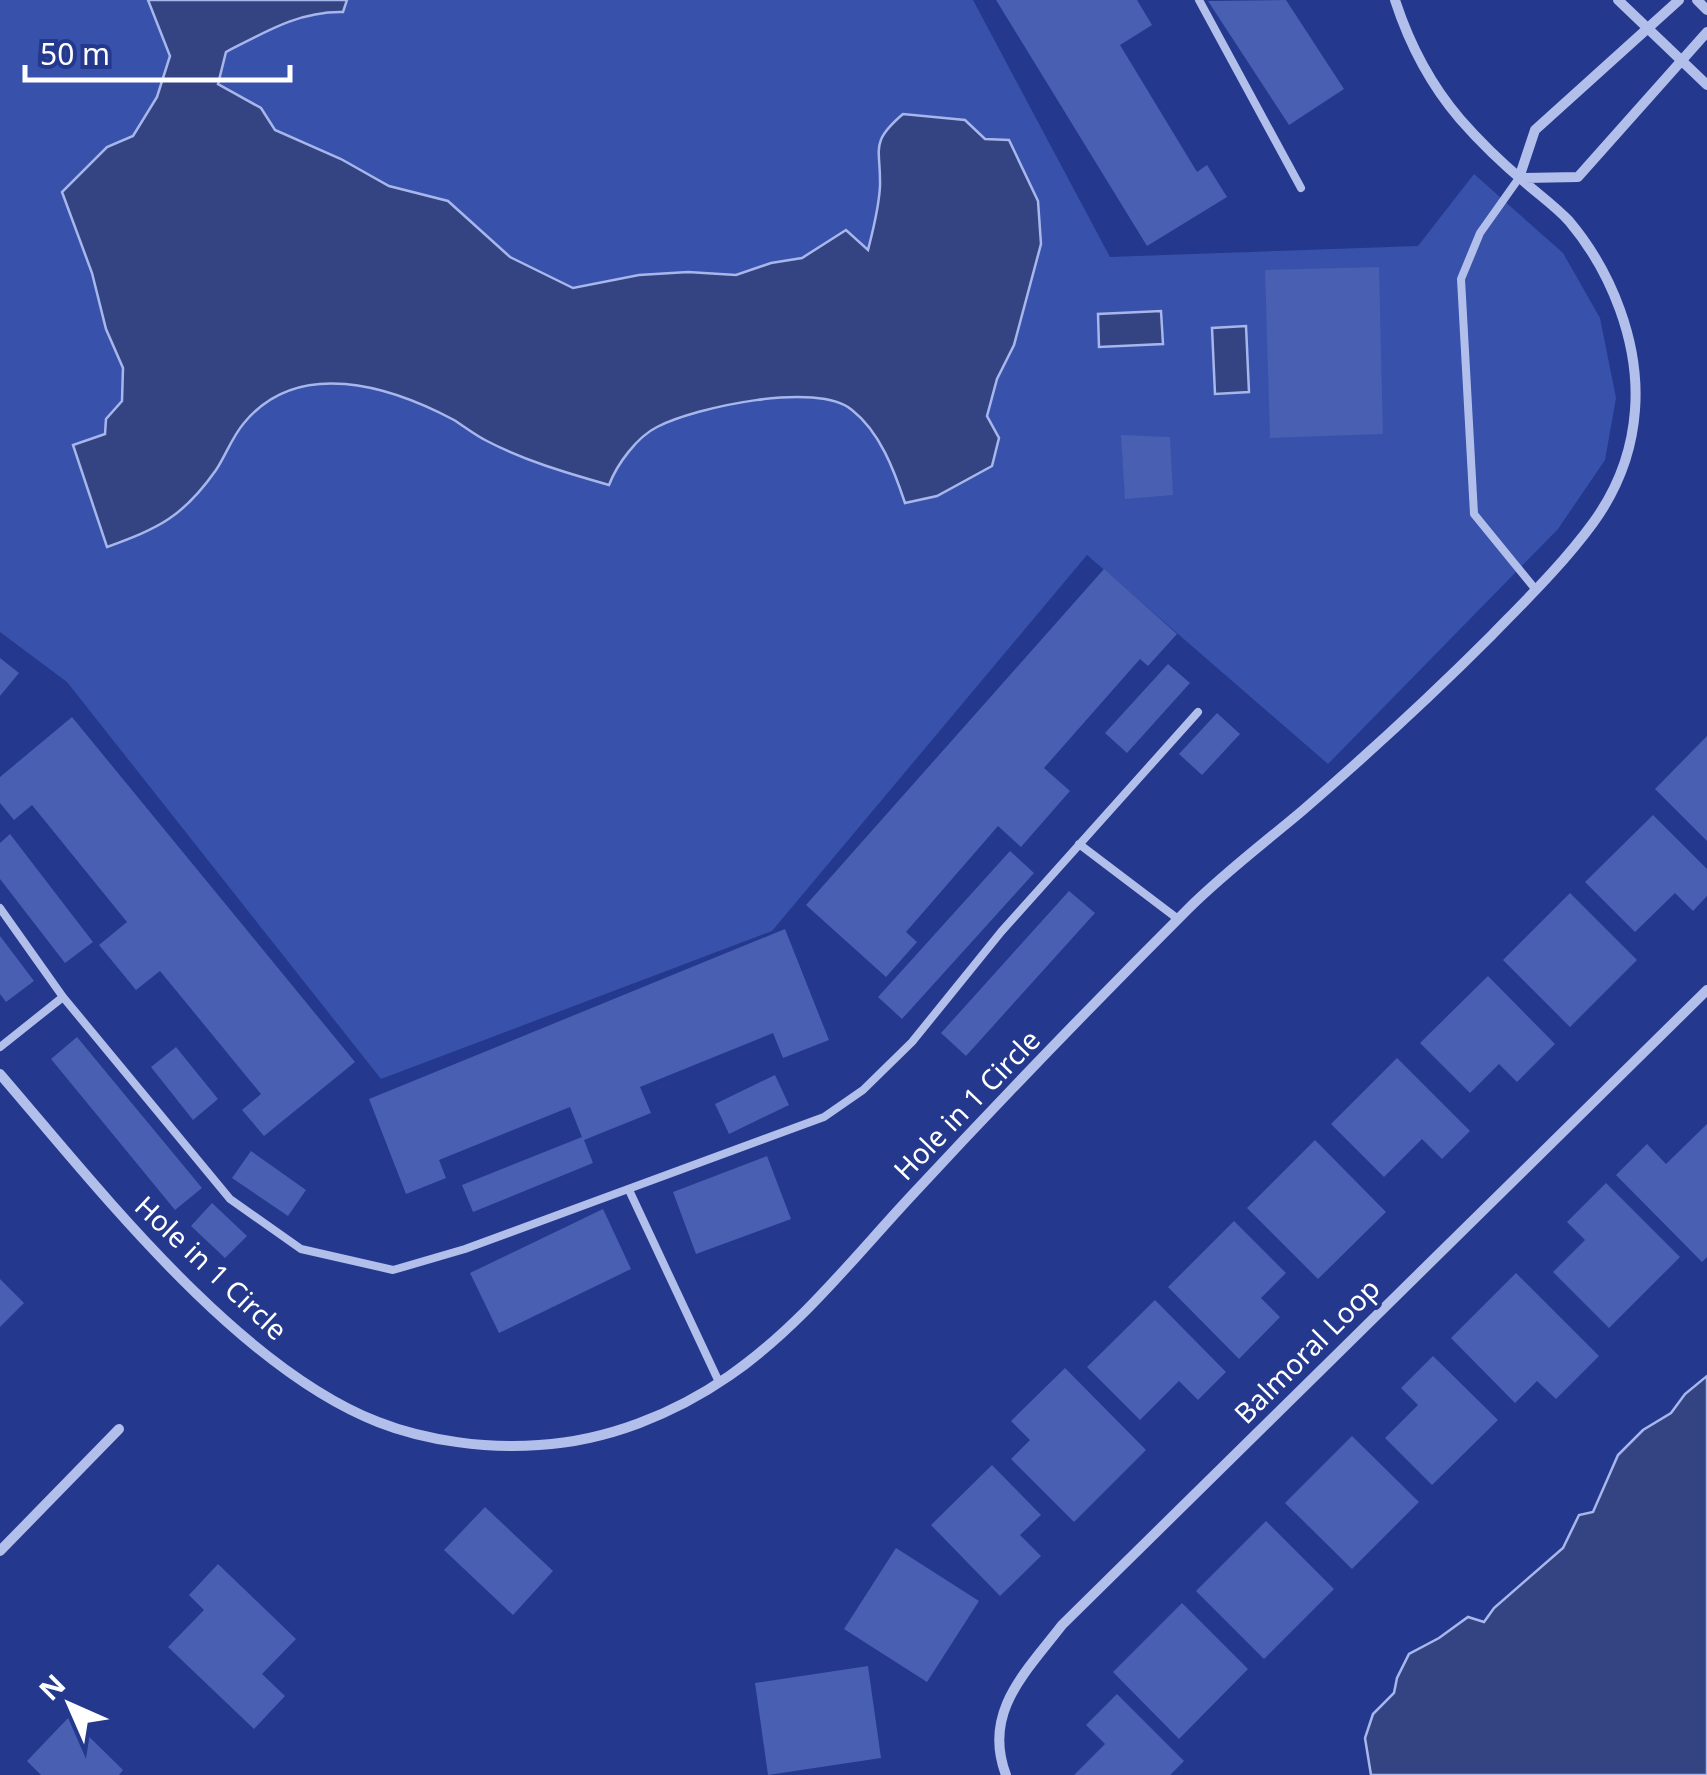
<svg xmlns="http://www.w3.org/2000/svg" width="1707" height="1775" viewBox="0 0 1707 1775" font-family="'Noto Sans',sans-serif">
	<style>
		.green { fill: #3851aa }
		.water { fill: #344382; stroke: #a7b7ec; stroke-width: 2.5 }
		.building { fill: #485fb2 }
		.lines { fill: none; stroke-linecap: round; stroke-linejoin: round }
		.lane { stroke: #b3bfeb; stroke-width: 8 }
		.street { stroke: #b3bfeb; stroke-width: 10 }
		.labels { text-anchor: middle; stroke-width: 8; stroke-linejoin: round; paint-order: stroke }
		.street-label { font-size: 28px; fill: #fff; stroke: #24398d }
	</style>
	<rect width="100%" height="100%" fill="#24398d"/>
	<path class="green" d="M 0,0 L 973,0 L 1110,257 L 1418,246 L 1474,174 L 1563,253 L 1600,318 L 1616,398 L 1605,460 L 1558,529 L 1328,764 L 1087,555 L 772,931 L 381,1079 L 67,682 L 0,632 Z"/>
	<path class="water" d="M 148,0 L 347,0 L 343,12 C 299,11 265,32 226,52 L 218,84 L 261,108 L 275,130 L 341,159 L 389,186 L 448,201 L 510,257 L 573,288 L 639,275 L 688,272 L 736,275 L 771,263 L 802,258 L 846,230 L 868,250 C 873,230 879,208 880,186 C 881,148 869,143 903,114 L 965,120 L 985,139 L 1009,140 L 1038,201 L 1041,244 L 1014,345 L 997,379 L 987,416 L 999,438 L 992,466 L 937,496 L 905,503 C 894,470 880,432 852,410 C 817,381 696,407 657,427 C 637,437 617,464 609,485 C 567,473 525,461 487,441 C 475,435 465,427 454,420 C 390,386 298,357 244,423 C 232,437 226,455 216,470 C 183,517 159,528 107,547 L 73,445 L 105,434 L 106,419 L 122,401 L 123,368 L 106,329 L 92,273 L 62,192 L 107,147 L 133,136 L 157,97 L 170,56 Z
		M 1161,311 L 1163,344 L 1099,347 L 1098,314 Z
		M 1246,326 L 1249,392 L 1215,394 L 1212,328 Z
		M 1707,1376 L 1707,1775 L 1371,1775 L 1365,1738 L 1373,1714 L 1394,1693 L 1397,1678 L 1409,1654 L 1439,1638 L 1468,1617 L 1484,1622 L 1494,1608 L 1563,1548 L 1579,1515 L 1593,1512 L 1618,1455 L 1643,1430 L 1671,1413 L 1685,1394 Z"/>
	<path class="building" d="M 996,0 L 1137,0 L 1152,25 L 1120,45 L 1197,172 L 1207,165 L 1227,197 L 1147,246 Z
		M 1286,0 L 1344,89 L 1289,125 L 1208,1 Z
		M 1379,267 L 1383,434 L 1270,438 L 1265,270 Z
		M 1121,435 L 1170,437 L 1173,495 L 1125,499 Z
		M 1104,569 L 1177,634 L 1148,666 L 1140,659 L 1044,768 L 1070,791 L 1021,847 L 998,826 L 906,932 L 917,942 L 886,977 L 806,905 Z
		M 0,658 L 19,673 L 0,696 Z
		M 1168,664 L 1190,683 L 1127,753 L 1105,733 Z
		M 1217,713 L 1240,734 L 1202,775 L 1179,754 Z
		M 72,717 L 355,1062 L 264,1136 L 242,1110 L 261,1094 L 160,971 L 136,990 L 99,945 L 127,922 L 32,805 L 14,820 L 0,803 L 0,777 Z
		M 1707,736 L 1707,841 L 1655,789 Z
		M 1653,815 L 1707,869 L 1707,896 L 1693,911 L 1675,893 L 1635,932 L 1585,882 Z
		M 10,834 L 93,942 L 65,963 L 0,879 L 0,843 Z
		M 1010,851 L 1034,873 L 902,1019 L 878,997 Z
		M 1069,891 L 1095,913 L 966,1056 L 941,1033 Z
		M 1570,893 L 1637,960 L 1570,1027 L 1503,960 Z
		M 785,929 L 829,1040 L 783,1058 L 773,1033 L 640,1087 L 651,1113 L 584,1140 L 593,1163 L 473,1212 L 462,1185 L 582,1137 L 570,1107 L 439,1160 L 446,1178 L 406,1194 L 369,1099 Z
		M 0,936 L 34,981 L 6,1002 L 0,994 Z
		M 1488,976 L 1555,1044 L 1517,1082 L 1499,1064 L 1470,1093 L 1420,1043 Z
		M 77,1037 L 202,1188 L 175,1210 L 51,1059 Z
		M 176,1047 L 218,1099 L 193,1120 L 151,1067 Z
		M 1397,1058 L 1470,1131 L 1442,1159 L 1422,1139 L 1384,1177 L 1331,1124 Z
		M 775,1075 L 789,1105 L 729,1134 L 715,1104 Z
		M 1707,1124 L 1707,1257 L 1702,1262 L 1616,1175 L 1647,1144 L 1666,1164 Z
		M 1315,1140 L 1386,1212 L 1318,1279 L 1247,1208 Z
		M 251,1151 L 306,1190 L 288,1216 L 232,1178 Z
		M 767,1156 L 791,1219 L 696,1254 L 673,1192 Z
		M 1606,1183 L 1680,1257 L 1609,1328 L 1553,1272 L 1585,1240 L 1567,1222 Z
		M 212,1203 L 247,1236 L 225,1258 L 191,1226 Z
		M 603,1209 L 631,1269 L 499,1333 L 470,1273 Z
		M 1234,1221 L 1286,1273 L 1261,1298 L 1280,1317 L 1239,1359 L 1168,1287 Z
		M 1516,1273 L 1599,1356 L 1556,1399 L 1537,1381 L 1515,1403 L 1451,1338 Z
		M 0,1279 L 24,1303 L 0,1327 Z
		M 1155,1300 L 1226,1372 L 1198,1400 L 1179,1381 L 1140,1420 L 1087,1367 Z
		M 1433,1356 L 1498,1420 L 1432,1485 L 1385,1438 L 1418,1405 L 1401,1388 Z
		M 1065,1368 L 1146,1450 L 1074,1522 L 1011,1459 L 1030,1440 L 1011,1421 Z
		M 1352,1436 L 1419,1502 L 1352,1569 L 1285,1503 Z
		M 992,1465 L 1041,1515 L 1020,1535 L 1041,1556 L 1000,1596 L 931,1525 Z
		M 485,1507 L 553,1571 L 513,1615 L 444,1550 Z
		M 1266,1521 L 1334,1589 L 1264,1659 L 1196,1591 Z
		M 896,1548 L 979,1601 L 927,1682 L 844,1629 Z
		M 218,1564 L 296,1639 L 262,1674 L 285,1696 L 254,1729 L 168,1647 L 204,1610 L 189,1595 Z
		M 1182,1603 L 1248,1669 L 1179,1739 L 1113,1672 Z
		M 868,1666 L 881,1758 L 768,1775 L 755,1683 Z
		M 1117,1694 L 1184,1761 L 1170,1775 L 1074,1775 L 1105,1744 L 1086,1725 Z
		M 69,1717 L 123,1770 L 119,1775 L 41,1775 L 27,1761 Z"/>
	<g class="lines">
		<path class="lane" d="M 1199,0 L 1301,188
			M 1519,178 L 1480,233 L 1461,279 L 1474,514 L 1536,590
			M 1079,844 L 1178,919
			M 0,908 L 63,997
			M 0,1047 L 63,997 L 230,1199 L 301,1249 L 393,1270 L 465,1249 L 824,1117 L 863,1090 L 912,1042 L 1001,932 L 1198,712
			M 629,1190 L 719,1382"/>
		<path class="street" d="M 1618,0 L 1707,85
			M 1679,0 L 1535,130 L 1519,178 L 1578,177 L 1707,32
			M 1697,0 L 1707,10
			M 0,1074 C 98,1188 237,1367 378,1422 C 426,1441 488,1449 539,1445 C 607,1441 674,1414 729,1376 C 800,1327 855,1256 913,1194 C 1003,1097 1095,1002 1188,909 C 1223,874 1264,843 1302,811 C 1368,754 1431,696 1492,635 C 1527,599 1563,564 1593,523 C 1617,490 1632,452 1635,410 C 1640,344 1612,272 1569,221 C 1557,208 1542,197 1528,185 C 1504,165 1480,142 1460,119 C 1430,84 1409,43 1395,0
			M 0,1551 L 119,1429
			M 1006,1775 C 982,1712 1026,1672 1062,1625 L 1707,990"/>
	</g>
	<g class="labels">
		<g class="street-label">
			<text transform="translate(967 1105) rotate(-46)" y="10">Hole in 1 Circle</text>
			<text transform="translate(211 1268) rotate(43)" y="10">Hole in 1 Circle</text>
			<text transform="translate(1307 1351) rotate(-45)" y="10">Balmoral Loop</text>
		</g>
	</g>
	<g transform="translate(70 1705) rotate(315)" stroke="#24398d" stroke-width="8" paint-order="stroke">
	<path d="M0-8L18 38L0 25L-18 38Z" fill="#ffffff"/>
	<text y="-15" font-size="28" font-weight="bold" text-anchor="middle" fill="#ffffff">N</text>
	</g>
	<path d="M25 65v15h265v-15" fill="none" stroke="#ffffff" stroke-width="5"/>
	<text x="40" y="65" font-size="30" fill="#ffffff" stroke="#24398d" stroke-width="8" paint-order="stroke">50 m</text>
</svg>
